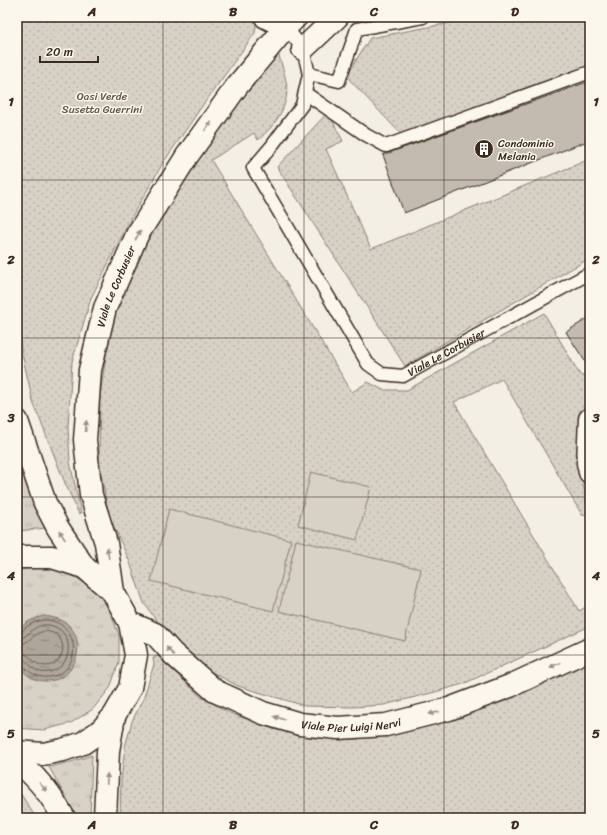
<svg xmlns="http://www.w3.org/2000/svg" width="607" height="835" viewBox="0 0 607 835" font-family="Sriracha,sans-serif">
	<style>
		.grass { fill: url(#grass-tufts); stroke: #8a7e72 }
		.park { fill: url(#park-dots); stroke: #8a7e72 }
		.pitch { fill: #d8d1c6; stroke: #8a7e72 }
		.water { fill: url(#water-ripples); stroke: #817468 }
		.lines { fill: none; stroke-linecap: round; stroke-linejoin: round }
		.shore { stroke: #695c50; stroke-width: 1 }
		.building { fill: #c3bbb0; stroke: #3b2a1e }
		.lane-casing { stroke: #3b2a1e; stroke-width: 15 }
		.street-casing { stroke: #3b2a1e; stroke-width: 25 }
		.secondary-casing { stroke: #3b2a1e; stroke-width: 25 }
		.lane { stroke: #fbf7ec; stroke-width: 12 }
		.street { stroke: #fbf7ec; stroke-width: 22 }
		.secondary { stroke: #fbf7ec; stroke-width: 22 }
		.oneway { fill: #9b9085 }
		.grid { fill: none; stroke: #3b2a1e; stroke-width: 1; stroke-opacity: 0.55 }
		.labels { text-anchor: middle; stroke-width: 3; stroke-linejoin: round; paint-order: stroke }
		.park-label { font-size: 11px; fill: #625448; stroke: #fbf7ec }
		.poi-label { font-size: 11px; fill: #3b2a1e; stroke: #fbf7ec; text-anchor: start }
		.street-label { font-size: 11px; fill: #3b2a1e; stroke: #fbf7ec }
		.neatline { fill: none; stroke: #3b2a1e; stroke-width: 1.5 }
		.grid-label { font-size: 13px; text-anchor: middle; font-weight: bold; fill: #3b2a1e }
	</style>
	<defs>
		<pattern id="grass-tufts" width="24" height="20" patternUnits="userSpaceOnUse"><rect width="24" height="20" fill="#d8d1c6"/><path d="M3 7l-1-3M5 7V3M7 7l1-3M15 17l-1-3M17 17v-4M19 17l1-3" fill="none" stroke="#bab4aa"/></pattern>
		<pattern id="park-dots" width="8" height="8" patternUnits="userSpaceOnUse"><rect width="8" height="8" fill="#d8d1c6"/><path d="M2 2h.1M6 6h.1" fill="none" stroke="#bab4aa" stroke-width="1.8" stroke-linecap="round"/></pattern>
		<pattern id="water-ripples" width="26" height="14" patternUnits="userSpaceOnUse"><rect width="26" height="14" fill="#afa69a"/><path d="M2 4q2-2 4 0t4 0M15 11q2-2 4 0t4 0" fill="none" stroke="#90877d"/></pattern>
	</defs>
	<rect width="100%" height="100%" fill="#f3efe4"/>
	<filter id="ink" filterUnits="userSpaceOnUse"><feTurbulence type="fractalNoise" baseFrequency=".025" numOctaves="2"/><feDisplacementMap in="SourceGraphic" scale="8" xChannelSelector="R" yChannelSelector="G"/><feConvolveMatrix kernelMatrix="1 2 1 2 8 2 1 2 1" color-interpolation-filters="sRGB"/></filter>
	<g filter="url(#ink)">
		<path class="grass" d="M 17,448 L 47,528 L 17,531 Z
			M 46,567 L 71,574 L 94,589 L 110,610 L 119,636 L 119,662 L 110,688 L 93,709 L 71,723 L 44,730 L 17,728 L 17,570 Z
			M 92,755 L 90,818 L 77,818 L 49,767 L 71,762 Z"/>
		<path class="park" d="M 17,17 L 249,17 L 255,20 L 256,26 L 255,33 L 200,109 L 163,163 L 131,218 L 91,298 L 72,362 L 68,427 L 70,462 L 81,513 L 79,514 L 65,483 L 33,402 L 21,349 L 17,307 Z
			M 481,17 L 590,17 L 590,66 L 401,134 L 346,76 L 370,38 Z
			M 278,53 C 281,62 284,71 286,81 C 291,104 275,126 258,140 L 254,133 L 211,160 L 352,392 L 368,382 L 383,390 L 407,390 L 544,313 L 580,375 L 590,379 L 590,405 L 580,421 L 580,463 L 586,503 L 590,511 L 586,514 L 582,515 L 502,379 L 454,402 L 579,611 L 590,605 L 590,626 L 463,684 L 435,692 L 384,705 L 353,707 L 305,706 L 238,686 L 187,659 L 168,637 L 144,603 L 129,560 L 109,516 L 99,463 L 100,395 L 111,323 L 154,226 L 204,146 Z
			M 328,112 L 343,141 L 326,149 L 371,249 L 590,159 L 590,258 L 405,366 L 277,167 Z
			M 158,656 L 201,697 L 230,713 L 273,729 L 316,738 L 357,739 L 398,732 L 590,659 L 590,818 L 120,818 L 121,780 L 125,747 L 132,721 L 144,697 L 154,664 L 153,658 Z
			M 17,788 L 36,818 L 17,818 Z"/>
		<path class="pitch" d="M 311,472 L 371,487 L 357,540 L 298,525 Z
			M 169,509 L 291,540 L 273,611 L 151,581 Z
			M 296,540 L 421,569 L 405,641 L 279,611 Z"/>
		<path class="water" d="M 44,616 C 51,617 58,618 65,622 C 89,639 77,681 47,681 C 41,681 34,680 29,676 C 25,673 18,668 17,663 C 15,653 17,642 17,632 C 25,622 32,619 44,616 Z"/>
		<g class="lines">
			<path class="shore" d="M 17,634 C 22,634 23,630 26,627 C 32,623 40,620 47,620 C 81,623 83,673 49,677 C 41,678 33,675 26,669 C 23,666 22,663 17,662
				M 17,639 C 30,639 33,620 53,626 C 75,633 73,668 49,672 C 31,675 30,658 17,657
				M 17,645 C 30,645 35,628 50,632 C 69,636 66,665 46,666 C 33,666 30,652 17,651"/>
		</g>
		<path class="building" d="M 590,81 L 590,140 L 404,213 L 383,155 Z
			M 590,317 L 590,369 L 566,332 Z"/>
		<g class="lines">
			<g class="lane-casing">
				<g id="lane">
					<path id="s1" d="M 286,27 L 303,49 L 309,74 L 302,105 L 271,147 L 253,168 L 368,364 L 382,374 L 403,376 L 590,273"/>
					<path d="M 309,74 L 339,81 L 357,29 L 423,17"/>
					<path d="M 305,93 L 366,135 L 386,146 L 590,72"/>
				</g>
			</g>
			<g class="street-casing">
				<g id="street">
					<path d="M 266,17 L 286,27"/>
					<path d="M 303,49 L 337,17"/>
					<path d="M 590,419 L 588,463 L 590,472"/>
					<path id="s2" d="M 113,592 L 106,543 L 91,495 L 85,440 L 90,370 L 105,308 L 137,235 L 187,156 L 237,86 L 286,27 L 296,17"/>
				</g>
			</g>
			<g class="secondary-casing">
				<g id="secondary">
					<path d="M 17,421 L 45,503 L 58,528 L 84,567"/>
					<path d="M 17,557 L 52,557 L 84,567 L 113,592 L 130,623 L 136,655 L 130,688 L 114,716 L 100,731 L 83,743 L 63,750 L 43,754 L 17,752"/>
					<path id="s3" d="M 130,623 L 155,634 L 173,654 L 215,691 L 263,713 L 300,724 L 338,728 L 386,725 L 449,709 L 510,686 L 590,649"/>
					<path d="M 17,761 C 36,776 52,796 64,818"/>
					<path d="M 105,818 L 108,751 L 114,716"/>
				</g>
			</g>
			<use href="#lane" class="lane"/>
			<use href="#street" class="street"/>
			<use href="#secondary" class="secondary"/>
		</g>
		<defs><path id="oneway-solid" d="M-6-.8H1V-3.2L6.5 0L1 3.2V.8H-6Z"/></defs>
		<g class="oneway">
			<use href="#oneway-solid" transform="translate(208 126) rotate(-54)"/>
			<use href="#oneway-solid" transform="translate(138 235) rotate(-62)"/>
			<use href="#oneway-solid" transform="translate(86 426) rotate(-86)"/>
			<use href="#oneway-solid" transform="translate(62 535) rotate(-123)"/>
			<use href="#oneway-solid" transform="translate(108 553) rotate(-98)"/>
			<use href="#oneway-solid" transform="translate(170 651) rotate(-133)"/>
			<use href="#oneway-solid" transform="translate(555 665) rotate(155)"/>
			<use href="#oneway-solid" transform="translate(434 713) rotate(166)"/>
			<use href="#oneway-solid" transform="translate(279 718) rotate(-163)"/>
			<use href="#oneway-solid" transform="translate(107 779) rotate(-87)"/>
			<use href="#oneway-solid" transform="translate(43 787) rotate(49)"/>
		</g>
	</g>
	<path class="grid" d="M 163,17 L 163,818M 304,17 L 304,818M 444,17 L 444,818M 17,180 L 590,180M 17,338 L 590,338M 17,497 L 590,497M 17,655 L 590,655"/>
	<defs>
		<g id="building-disc" transform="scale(1)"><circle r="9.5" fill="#3b2a1e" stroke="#fbf7ec"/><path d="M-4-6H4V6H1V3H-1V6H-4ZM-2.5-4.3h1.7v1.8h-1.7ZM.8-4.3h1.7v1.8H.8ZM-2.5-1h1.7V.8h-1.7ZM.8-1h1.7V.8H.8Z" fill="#fff"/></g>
	</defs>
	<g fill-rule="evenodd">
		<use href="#building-disc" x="484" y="149"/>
	</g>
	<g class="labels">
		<g class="park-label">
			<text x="102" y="100">Oasi Verde<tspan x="102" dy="13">Susetta Guerrini</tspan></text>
		</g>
		<g class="poi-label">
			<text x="498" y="147">Condominio<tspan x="498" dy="13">Melania</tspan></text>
		</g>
		<g class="street-label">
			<text dy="4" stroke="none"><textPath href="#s2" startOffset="313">Viale Le Corbusier</textPath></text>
			<text dy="4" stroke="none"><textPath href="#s1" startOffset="480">Viale Le Corbusier</textPath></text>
			<text dy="4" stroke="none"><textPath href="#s3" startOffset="253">Viale Pier Luigi Nervi</textPath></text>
		</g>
	</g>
	<rect width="607" height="835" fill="none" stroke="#fbf7ec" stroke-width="44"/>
	<path d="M40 56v6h58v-6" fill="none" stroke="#3b2a1e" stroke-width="2"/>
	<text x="46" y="56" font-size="12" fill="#3b2a1e" stroke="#fbf7ec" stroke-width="3" paint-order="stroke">20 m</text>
	<rect x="22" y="22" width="563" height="791" class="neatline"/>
	<g class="grid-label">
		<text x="92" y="16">A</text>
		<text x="233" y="16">B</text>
		<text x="374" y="16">C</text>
		<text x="515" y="16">D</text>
		<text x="11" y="106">1</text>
		<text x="596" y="106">1</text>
		<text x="11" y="264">2</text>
		<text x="596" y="264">2</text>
		<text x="11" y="422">3</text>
		<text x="596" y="422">3</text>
		<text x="11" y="580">4</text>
		<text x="596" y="580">4</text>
		<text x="11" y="738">5</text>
		<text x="596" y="738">5</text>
		<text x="92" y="829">A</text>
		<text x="233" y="829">B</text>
		<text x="374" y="829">C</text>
		<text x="515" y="829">D</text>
	</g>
</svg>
